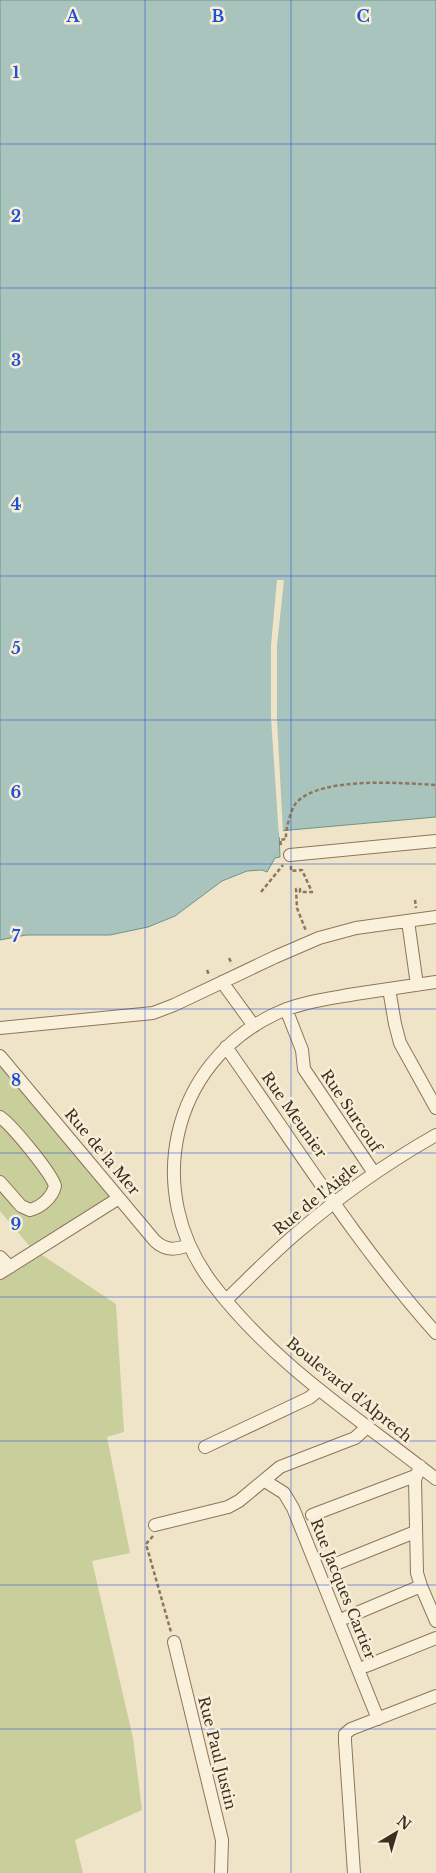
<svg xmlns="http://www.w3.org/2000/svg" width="436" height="1873" viewBox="0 0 436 1873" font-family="'Libre Baskerville',serif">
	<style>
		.green { fill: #c9cf9b }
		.water { fill: #a9c4bc; stroke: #6f938a }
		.pier { fill: #f0e4c8 }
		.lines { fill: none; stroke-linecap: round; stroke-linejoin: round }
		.minor-casing { stroke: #8d765c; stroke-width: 14 }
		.path { stroke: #8d765c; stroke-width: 2.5; stroke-dasharray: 4 2.5; stroke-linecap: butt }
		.minor { stroke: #faf1dc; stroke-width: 12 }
		.grid { fill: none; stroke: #1d4ed8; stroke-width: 1; stroke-opacity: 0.55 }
		.labels { text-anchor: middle; stroke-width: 5; stroke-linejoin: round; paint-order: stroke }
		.street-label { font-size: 15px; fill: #3d2e20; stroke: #f7eed8 }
		.grid-label { font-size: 16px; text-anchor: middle; font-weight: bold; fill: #1d4ed8; stroke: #f7eed8; stroke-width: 5; stroke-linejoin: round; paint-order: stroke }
	</style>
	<rect width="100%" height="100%" fill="#f0e4c8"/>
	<path class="green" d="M 0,1067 L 111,1198 L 33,1249 L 116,1304 L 124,1432 L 107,1437 L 130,1553 L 92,1561 L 133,1738 L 142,1810 L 75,1840 L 83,1873 L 0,1873 L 0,1268 L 32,1249 L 0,1211 Z"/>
	<path class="water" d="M 0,0 L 436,0 L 436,817 L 279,831 L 280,857 L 275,858 L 267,872 L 262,870 L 247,871 L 222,881 L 175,916 L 148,927 L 110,935 L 26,935 L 0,940 Z"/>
	<path class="pier" d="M 277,580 L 284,580 L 277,645 L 277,719 L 283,833 L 281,833 L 281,837 L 279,837 L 271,718 L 271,645 Z"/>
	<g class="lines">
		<g class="minor-casing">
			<path id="minor" d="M 290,855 L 436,841
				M 408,921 L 417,985
				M 222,982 L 254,1026
				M 436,982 C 409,986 382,990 355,994 C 328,999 300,1002 275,1014 C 170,1064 143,1192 212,1283 C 273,1364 358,1418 436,1479
				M 389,989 L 395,1024 L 400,1043 L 436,1108
				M 286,1009 L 302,1050 L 304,1069 L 374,1173
				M 0,1028 L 153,1013 L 174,1005 L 275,957 L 319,938 L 356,928 L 436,917
				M 226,1047 C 294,1143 357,1245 436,1333
				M 0,1056 L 155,1241 C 166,1251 175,1250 189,1245
				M 0,1117 C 12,1125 52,1174 55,1186 C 52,1198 41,1207 30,1210 L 21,1206 L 0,1182
				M 0,1257 L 10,1267
				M 0,1273 L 119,1198
				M 226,1300 C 250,1277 273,1253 298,1232 C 341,1195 387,1163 436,1135
				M 205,1447 L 309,1398 L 319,1390
				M 420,1466 L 415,1480 L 417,1573 L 421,1586 L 436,1621
				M 265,1481 L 284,1493 L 293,1508 L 378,1719
				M 312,1515 L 415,1476
				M 155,1525 L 228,1507 L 239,1501 L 280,1467 L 355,1438 L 367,1427
				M 333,1565 L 415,1532
				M 345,1618 L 421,1586
				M 174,1642 L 222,1840 L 221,1873
				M 366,1666 L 436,1638
				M 354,1873 L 345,1741 L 345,1734 L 351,1729 L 436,1696"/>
		</g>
		<path class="path" d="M 281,845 L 280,840 L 286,839 C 285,831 291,809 296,803 C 320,776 403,783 436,785
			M 291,866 L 291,871 L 302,870 L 312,892 L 300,892 L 300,889 L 296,889 L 297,908 L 306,931
			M 261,892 L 283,865
			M 415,900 L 416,908
			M 229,958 L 232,964
			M 207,970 L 209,975
			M 153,1536 L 146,1544 L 171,1632"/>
		<use href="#minor" class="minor"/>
	</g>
	<path class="grid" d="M 145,0 L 145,1873M 291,0 L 291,1873M 0,144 L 436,144M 0,288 L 436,288M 0,432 L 436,432M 0,576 L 436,576M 0,720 L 436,720M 0,864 L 436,864M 0,1009 L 436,1009M 0,1153 L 436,1153M 0,1297 L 436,1297M 0,1441 L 436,1441M 0,1585 L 436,1585M 0,1729 L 436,1729"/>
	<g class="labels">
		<g class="street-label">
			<text transform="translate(351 1111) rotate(56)" y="5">Rue Surcouf</text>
			<text transform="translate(294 1115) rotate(55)" y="5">Rue Meunier</text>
			<text transform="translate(102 1152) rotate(50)" y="5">Rue de la Mer</text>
			<text transform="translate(316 1199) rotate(-39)" y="5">Rue de l'Aigle</text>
			<text transform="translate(349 1390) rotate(39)" y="5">Boulevard d'Alprech</text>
			<text transform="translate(343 1589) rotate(68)" y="5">Rue Jacques Cartier</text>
			<text transform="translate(217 1753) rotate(76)" y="5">Rue Paul Justin</text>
		</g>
	</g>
	<g class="grid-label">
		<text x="73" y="22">A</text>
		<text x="218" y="22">B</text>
		<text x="363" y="22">C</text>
		<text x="16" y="78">1</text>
		<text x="16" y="222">2</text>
		<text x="16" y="366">3</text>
		<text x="16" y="510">4</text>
		<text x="16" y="654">5</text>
		<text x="16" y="798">6</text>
		<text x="16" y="942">7</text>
		<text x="16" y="1086">8</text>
		<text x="16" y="1230">9</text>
	</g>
	<g transform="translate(396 1833) rotate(38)" stroke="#f7eed8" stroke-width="4" paint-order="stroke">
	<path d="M0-4L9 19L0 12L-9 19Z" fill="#3d2e20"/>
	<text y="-8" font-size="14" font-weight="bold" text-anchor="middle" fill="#3d2e20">N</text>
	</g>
</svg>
